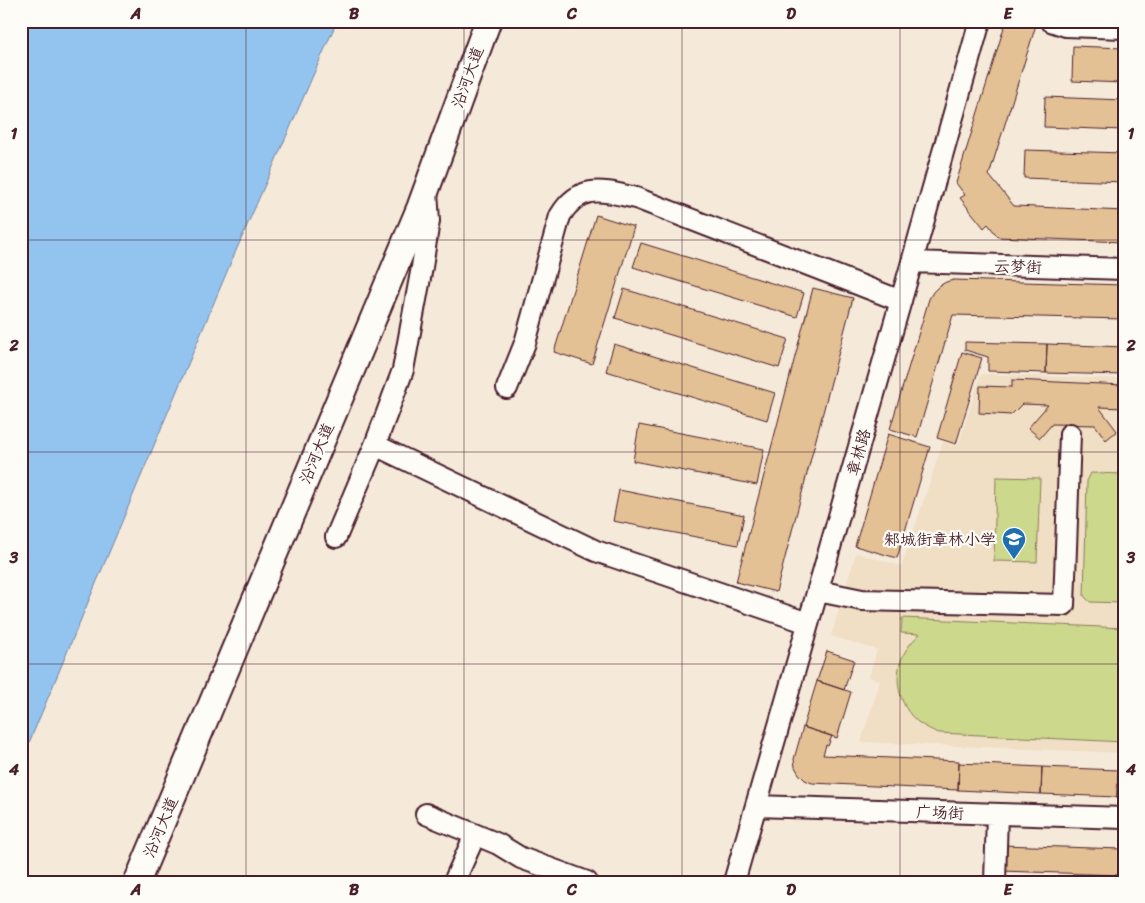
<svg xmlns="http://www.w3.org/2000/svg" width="1145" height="903" viewBox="0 0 1145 903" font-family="Sriracha,'LXGW WenKai TC',sans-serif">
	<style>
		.built { fill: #f0dec5 }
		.green { fill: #ccd88c; stroke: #8b7c5c }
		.water { fill: #93c4ef; stroke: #7682a1 }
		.building { fill: #e3c195; stroke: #4a1f2b }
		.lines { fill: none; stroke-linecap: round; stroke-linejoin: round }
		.minor-casing { stroke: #4a1f2b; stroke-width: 24 }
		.major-casing { stroke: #4a1f2b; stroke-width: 29 }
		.minor { stroke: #fdfcf7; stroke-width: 20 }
		.major { stroke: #fdfcf7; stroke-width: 25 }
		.grid { fill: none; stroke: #4a1f2b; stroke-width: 1; stroke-opacity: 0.55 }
		.labels { text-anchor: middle; stroke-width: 4.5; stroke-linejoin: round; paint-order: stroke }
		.street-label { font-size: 16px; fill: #4a1f2b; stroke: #fdfcf7 }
		.poi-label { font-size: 16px; fill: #4a1f2b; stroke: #fdfcf7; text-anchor: end }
		.neatline { fill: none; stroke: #4a1f2b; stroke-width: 2 }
		.grid-label { font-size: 16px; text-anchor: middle; font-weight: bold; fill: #4a1f2b }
	</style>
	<rect width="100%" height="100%" fill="#f5eada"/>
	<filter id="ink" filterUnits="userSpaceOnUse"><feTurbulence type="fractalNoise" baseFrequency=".02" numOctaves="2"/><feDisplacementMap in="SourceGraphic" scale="10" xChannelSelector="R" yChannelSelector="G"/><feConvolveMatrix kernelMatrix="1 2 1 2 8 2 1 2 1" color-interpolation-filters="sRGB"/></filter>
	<g filter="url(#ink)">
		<path class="built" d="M 981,374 L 1124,379 L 1124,753 L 861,742 L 880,681 L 869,677 L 877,650 L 831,636 L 856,553 L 902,566 L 943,442 L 958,446 Z"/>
		<path class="green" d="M 1091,473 L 1124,474 L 1124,603 L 1090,602 L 1084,596 L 1087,481 Z
			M 996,477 L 1040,478 L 1037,562 L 994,561 Z
			M 902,618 L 1124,628 L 1124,742 L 939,733 C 931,730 925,727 918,722 C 898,706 892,674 905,652 C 909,645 914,639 920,634 L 901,633 Z"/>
		<path class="water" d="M 21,21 L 337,21 L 231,262 L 21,762 Z"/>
		<path class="building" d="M 1006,21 L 1025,21 L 1036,25 L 989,175 L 1014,206 L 1124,211 L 1124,242 L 998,237 L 988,224 L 984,228 L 960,198 L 965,195 L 956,183 Z
			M 1073,46 L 1124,48 L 1124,83 L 1072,81 Z
			M 1045,97 L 1124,100 L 1124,130 L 1044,127 Z
			M 1025,150 L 1124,153 L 1124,182 L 1024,178 Z
			M 596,215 L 634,227 L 592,364 L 554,352 Z
			M 641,243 L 804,293 L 797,317 L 633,267 Z
			M 954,280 L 1124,285 L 1124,319 L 953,315 L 917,437 L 890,429 L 929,299 L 933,292 L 939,286 L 946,282 Z
			M 813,288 L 853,298 L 776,592 L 736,582 Z
			M 624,289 L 788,339 L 779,368 L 615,318 Z
			M 965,342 L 1047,344 L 1046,373 L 988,371 L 988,357 L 965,350 Z
			M 614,344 L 775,393 L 767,420 L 606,371 Z
			M 1047,344 L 1124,347 L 1124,375 L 1046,373 Z
			M 962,352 L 982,358 L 956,444 L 937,438 Z
			M 1012,380 L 1124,385 L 1124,408 L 1099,407 L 1117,431 L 1106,440 L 1095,425 L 1052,424 L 1040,438 L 1028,428 L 1048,405 L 1022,404 L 1011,415 L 979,413 L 980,386 L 1012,387 Z
			M 639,425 L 764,449 L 757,485 L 633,461 Z
			M 888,434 L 930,447 L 897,558 L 855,546 Z
			M 619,490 L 744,515 L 738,545 L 613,521 Z
			M 827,651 L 854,660 L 844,690 L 817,681 Z
			M 817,681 L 851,692 L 837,738 L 803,727 Z
			M 803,727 L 832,736 L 828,746 L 826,745 L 823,755 L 959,761 L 958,790 L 812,783 L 805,780 L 799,774 L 795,767 L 794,759 Z
			M 959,763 L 1042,767 L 1041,794 L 958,790 Z
			M 1042,767 L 1118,770 L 1117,797 L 1041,794 Z
			M 1118,770 L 1124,770 L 1124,797 L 1117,797 Z
			M 1002,845 L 1122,849 L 1121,875 L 1001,871 Z
			M 1122,849 L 1124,849 L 1124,882 L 1121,882 Z"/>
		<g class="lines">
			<g class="minor-casing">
				<path id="minor" d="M 1051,21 L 1066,26 L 1124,28
					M 912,262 L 1124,269
					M 507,388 L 525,343 L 560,216 C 580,182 604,191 636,198 L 901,301
					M 375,445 L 596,551 L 808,623
					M 336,537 L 375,445 L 403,370 L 422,267 L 429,221 L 427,192
					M 818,591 L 862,600 L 1064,605 L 1070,434
					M 756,806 L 1124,818
					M 426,814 L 498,844 L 521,858 L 587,882
					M 454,882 L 475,835
					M 734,882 L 912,262 L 980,21
					M 995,882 L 997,814"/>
			</g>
			<g class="major-casing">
				<path id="major" d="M 137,882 L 420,207 L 488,21"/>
			</g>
			<use href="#minor" class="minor"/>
			<use href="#major" class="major"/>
		</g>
	</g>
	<path class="grid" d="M 246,21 L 246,882M 464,21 L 464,882M 682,21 L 682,882M 900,21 L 900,882M 21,240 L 1124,240M 21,452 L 1124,452M 21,664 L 1124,664"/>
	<defs>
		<g id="school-pin" transform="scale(1.25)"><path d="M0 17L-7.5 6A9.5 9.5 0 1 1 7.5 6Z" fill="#1f6fb2" stroke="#fdfcf7"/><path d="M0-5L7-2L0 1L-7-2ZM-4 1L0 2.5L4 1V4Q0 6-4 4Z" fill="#fff"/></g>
	</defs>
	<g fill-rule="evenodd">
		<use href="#school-pin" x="1014" y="539"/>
	</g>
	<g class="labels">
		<g class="street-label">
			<text transform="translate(467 77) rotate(-70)" y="6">沿河大道</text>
			<text transform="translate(1018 266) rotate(2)" y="6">云梦街</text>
			<text transform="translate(858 452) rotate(-74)" y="6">章林路</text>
			<text transform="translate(316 453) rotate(-67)" y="6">沿河大道</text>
			<text transform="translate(940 812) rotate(2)" y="6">广场街</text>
			<text transform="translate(160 827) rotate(-67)" y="6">沿河大道</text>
		</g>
		<g class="poi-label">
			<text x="996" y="545">邾城街章林小学</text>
		</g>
	</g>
	<rect width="1145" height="903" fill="none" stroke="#fdfcf7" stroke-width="55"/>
	<rect x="28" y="28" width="1090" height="848" class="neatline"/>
	<g class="grid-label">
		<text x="136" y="19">A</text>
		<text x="354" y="19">B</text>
		<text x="572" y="19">C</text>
		<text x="791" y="19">D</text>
		<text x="1008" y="19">E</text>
		<text x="14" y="139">1</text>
		<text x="1131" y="139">1</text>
		<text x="14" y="351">2</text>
		<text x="1131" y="351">2</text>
		<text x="14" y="563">3</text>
		<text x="1131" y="563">3</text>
		<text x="14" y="775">4</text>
		<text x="1131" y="775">4</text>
		<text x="136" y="895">A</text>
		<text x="354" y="895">B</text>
		<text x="572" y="895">C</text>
		<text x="791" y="895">D</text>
		<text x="1008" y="895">E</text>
	</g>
</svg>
